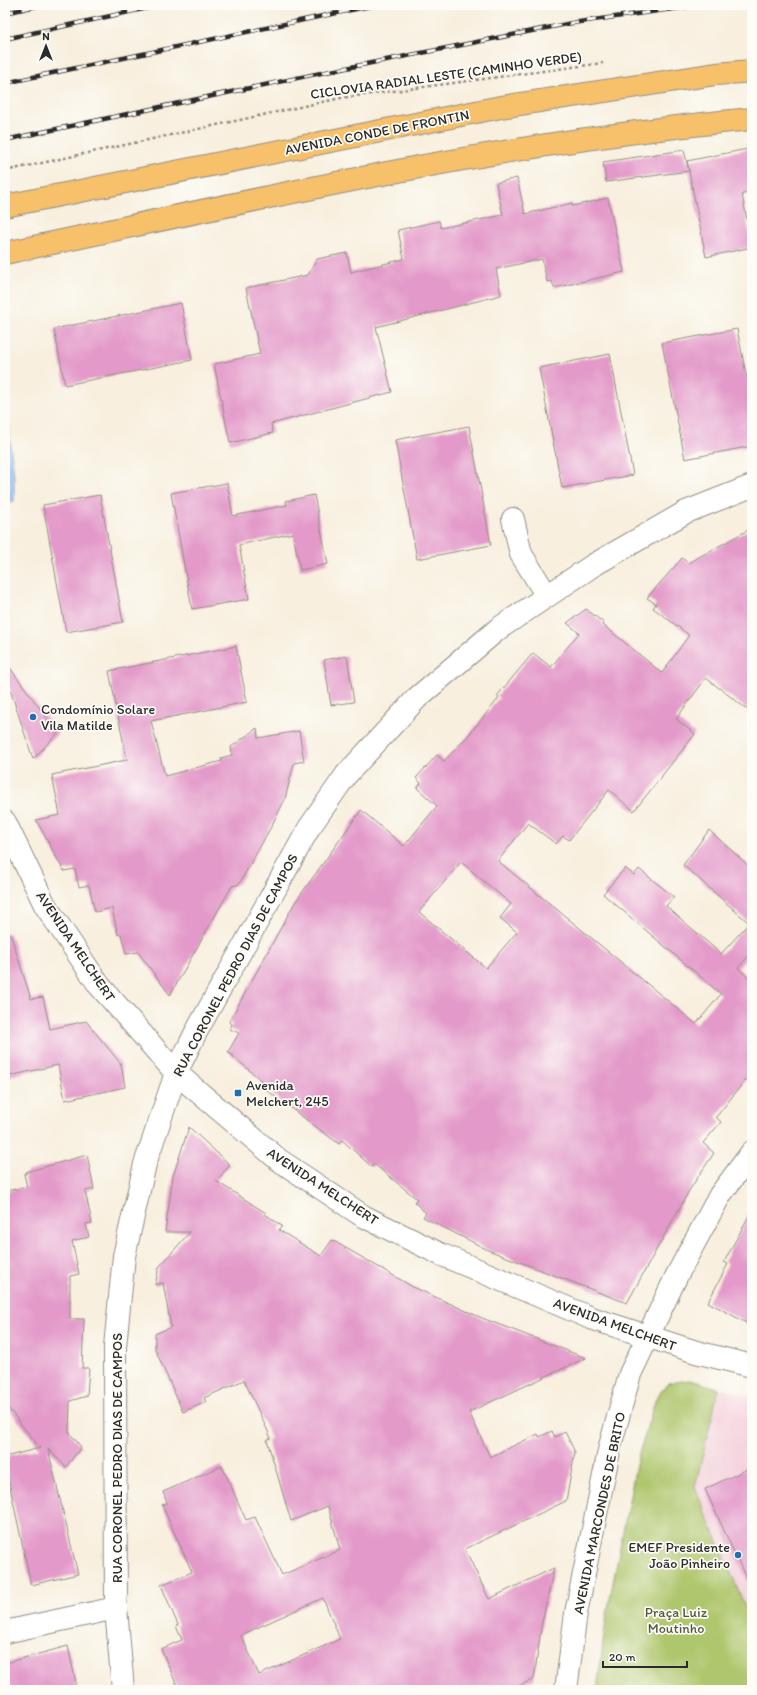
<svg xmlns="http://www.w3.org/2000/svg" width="757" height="1695" viewBox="0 0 757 1695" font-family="Itim,sans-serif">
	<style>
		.built { fill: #f4cfdc }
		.green { fill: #aec66c; stroke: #6c784c }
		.water { fill: #88baf5; stroke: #5a7290 }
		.building { fill: #e399c9; fill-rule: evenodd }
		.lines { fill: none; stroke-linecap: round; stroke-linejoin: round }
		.minor-casing { stroke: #928d84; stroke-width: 24 }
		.highway-casing { stroke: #928d84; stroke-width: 24 }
		.path { stroke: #928d84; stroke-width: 2.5; stroke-dasharray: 3 3; stroke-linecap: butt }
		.minor { stroke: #fff; stroke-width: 22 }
		.highway { stroke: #f6c16b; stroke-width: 22 }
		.rail-casing { stroke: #2b2b2b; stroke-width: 4.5 }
		.rail { stroke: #fdfcf7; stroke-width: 3; stroke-dasharray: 9; stroke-linecap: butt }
		.poi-dot { fill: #1f6fb2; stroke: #fdfcf7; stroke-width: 1.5 }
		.labels { text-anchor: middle; stroke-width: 3.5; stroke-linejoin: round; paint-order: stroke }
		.street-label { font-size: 14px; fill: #2b2b2b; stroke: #fdfcf7 }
		.poi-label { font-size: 14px; fill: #2b2b2b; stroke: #fdfcf7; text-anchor: start }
		.park-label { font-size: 14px; fill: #525a3e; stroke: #fdfcf7 }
	</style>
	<rect width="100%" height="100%" fill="#fdfcf7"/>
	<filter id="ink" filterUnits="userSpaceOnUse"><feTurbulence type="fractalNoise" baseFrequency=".025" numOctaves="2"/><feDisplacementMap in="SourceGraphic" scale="8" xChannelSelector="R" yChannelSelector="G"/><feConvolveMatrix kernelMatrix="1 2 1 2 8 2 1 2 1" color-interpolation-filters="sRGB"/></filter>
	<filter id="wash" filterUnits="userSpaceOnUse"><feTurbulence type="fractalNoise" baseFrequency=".012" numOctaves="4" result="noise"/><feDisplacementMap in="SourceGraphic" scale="16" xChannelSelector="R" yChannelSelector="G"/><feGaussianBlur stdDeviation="0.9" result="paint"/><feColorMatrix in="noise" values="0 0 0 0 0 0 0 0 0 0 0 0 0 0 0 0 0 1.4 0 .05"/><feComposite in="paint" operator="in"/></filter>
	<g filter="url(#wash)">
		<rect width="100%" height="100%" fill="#f8efde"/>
		<path class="built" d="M 719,1388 L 752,1396 L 752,1623 L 695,1487 Z"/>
		<path class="green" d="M 689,1380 L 719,1388 L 695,1487 L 752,1623 L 752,1690 L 597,1690 L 606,1619 L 637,1460 L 656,1398 L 668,1383 Z"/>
		<path class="water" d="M 5,422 L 8,428 L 14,475 L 14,501 L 5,503 Z"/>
		<g id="blocks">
			<path class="building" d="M 752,148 L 752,193 L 742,194 L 752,247 L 706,257 L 687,161 Z
				M 684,150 L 689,171 L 606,182 L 603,162 Z
				M 517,178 L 525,214 L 572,203 L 572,206 L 608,198 L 624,272 L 554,288 L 552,281 L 547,282 L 542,259 L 496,269 L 501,295 L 376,327 L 392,392 L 271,424 L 273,433 L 230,443 L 214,364 L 260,354 L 246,288 L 308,275 L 317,259 L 347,253 L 351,272 L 404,259 L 398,230 L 439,221 L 441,228 L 503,215 L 496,183 Z
				M 181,303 L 192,360 L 65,385 L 54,329 Z
				M 737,329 L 752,404 L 752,446 L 685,459 L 662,343 Z
				M 610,354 L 633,475 L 562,488 L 539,368 Z
				M 469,426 L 491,545 L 417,559 L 395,440 Z
				M 227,483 L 233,516 L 287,505 L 286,501 L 314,495 L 328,564 L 300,570 L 293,533 L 239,545 L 249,599 L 192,609 L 171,493 Z
				M 100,495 L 123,622 L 66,632 L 43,505 Z
				M 752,528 L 752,713 L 706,678 L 676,719 L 695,734 L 634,811 L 609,790 L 569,840 L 563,836 L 556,844 L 528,823 L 498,861 L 696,1024 L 721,994 L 603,894 L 625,868 L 634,875 L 639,869 L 674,897 L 666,906 L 721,954 L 749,923 L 683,865 L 709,830 L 752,869 L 752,952 L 738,968 L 752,981 L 752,1072 L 716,1117 L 721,1122 L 703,1143 L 714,1153 L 690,1189 L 627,1303 L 488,1250 L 423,1217 L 426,1213 L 414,1202 L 417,1199 L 374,1164 L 372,1167 L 342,1140 L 339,1144 L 260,1085 L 262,1081 L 228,1052 L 239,1033 L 230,1029 L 232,1024 L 229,1022 L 294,904 L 361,810 L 404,846 L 437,806 L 417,788 L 421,783 L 416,778 L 437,755 L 444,761 L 466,738 L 499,698 L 497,696 L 533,653 L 551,667 L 579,633 L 567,623 L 586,609 L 604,623 L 602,624 L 662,673 L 689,635 L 653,608 L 656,604 L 647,598 L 682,558 L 688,563 ZM 461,862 L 511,904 L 500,918 L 517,932 L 486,968 L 419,912 Z
				M 236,646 L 247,702 L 151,721 L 165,776 L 222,761 L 221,758 L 232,755 L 231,747 L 257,728 L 258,738 L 299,731 L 304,761 L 294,763 L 285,799 L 272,825 L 239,884 L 232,886 L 170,995 L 138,952 L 126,954 L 121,934 L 118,935 L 112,908 L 95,912 L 89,885 L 79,887 L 75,869 L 64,871 L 36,820 L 60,815 L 52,775 L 127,760 L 109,671 Z
				M 347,656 L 354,702 L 331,705 L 324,660 Z
				M 5,661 L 58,733 L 33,759 L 5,674 Z
				M 10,933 L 31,999 L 43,997 L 50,1029 L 86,1021 L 121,1064 L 125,1087 L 65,1100 L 58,1065 L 5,1077 L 5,934 Z
				M 189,1127 L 230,1165 L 216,1181 L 266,1213 L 265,1214 L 282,1226 L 279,1230 L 321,1256 L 332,1240 L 413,1287 L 482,1318 L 586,1358 L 469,1412 L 490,1457 L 538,1434 L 539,1437 L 552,1431 L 555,1437 L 565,1432 L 575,1452 L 566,1501 L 465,1549 L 489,1599 L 554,1568 L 542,1622 L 534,1679 L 510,1690 L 179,1690 L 161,1649 L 182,1640 L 176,1626 L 178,1625 L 161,1585 L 192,1572 L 162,1505 L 167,1503 L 163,1492 L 222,1466 L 246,1520 L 255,1517 L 282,1575 L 340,1550 L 328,1506 L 291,1521 L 267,1440 L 271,1438 L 244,1380 L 204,1398 L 206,1402 L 183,1412 L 155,1349 L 155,1334 L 171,1327 L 163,1283 L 155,1285 L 159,1267 L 190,1232 L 165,1232 L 173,1176 ZM 323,1598 L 340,1639 L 259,1675 L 241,1635 Z
				M 87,1155 L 94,1189 L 85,1191 L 92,1223 L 86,1224 L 89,1237 L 72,1241 L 79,1274 L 70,1276 L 70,1319 L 84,1319 L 82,1368 L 89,1368 L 87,1396 L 70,1401 L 69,1432 L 81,1447 L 66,1467 L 48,1449 L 78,1574 L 31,1585 L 9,1482 L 5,1484 L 5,1457 L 40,1448 L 5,1404 L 5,1191 L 27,1187 L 24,1174 L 26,1174 L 26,1172 Z
				M 752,1210 L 752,1326 L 708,1302 L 728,1264 L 724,1262 Z
				M 752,1467 L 752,1591 L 705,1489 Z
				M 68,1646 L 76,1683 L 74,1684 L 75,1690 L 5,1690 L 5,1663 Z"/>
		</g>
	</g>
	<g filter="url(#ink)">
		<use href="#blocks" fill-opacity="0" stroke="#928d84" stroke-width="1"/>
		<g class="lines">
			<g class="minor-casing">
				<path id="minor" d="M 513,519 L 521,554 L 547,596
					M 5,822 L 45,905 L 99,985 L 176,1073 L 279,1160 L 363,1216 L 440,1254 L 591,1318 L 696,1352 L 752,1366
					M 5,1632 L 116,1608
					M 123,1690 L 116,1608 L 115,1347 L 124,1256 L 145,1164 L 176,1073 L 195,1034 L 309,828 L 346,775 L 417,698 L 498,629 L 592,566 L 686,512 L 752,486
					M 566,1690 L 576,1613 L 610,1446 L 630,1374 L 677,1275 L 720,1195 L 752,1152"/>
			</g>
			<g class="highway-casing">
				<path id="highway" d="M 5,206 L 501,107 L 716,74 L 752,71
					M 5,253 C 252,201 500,142 752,119"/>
			</g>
			<path class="path" d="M 5,171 L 341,98 L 603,63"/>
			<use href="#minor" class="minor"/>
			<use href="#highway" class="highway"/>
			<g class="rail-casing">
				<path id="rail" d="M 5,13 L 41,5
					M 5,39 L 161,5
					M 5,83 L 375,5
					M 5,140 L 316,74 L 572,23 L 701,5"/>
			</g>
			<use href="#rail" class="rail"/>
		</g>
	</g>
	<g class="poi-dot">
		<circle cx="33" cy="717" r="4"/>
		<rect x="234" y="1089" width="8" height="8" rx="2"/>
		<circle cx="738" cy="1555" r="4"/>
	</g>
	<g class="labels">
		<g class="street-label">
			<text transform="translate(446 75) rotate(-8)" y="5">CICLOVIA RADIAL LESTE (CAMINHO VERDE)</text>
			<text transform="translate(377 132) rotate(-11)" y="5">AVENIDA CONDE DE FRONTIN</text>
			<text transform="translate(76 946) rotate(56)" y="5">AVENIDA MELCHERT</text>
			<text transform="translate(235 965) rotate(-62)" y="5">RUA CORONEL PEDRO DIAS DE CAMPOS</text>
			<text transform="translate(323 1186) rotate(33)" y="5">AVENIDA MELCHERT</text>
			<text transform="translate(615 1324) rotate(20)" y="5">AVENIDA MELCHERT</text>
			<text transform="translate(117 1458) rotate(-90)" y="5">RUA CORONEL PEDRO DIAS DE CAMPOS</text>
			<text transform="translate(599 1513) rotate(-78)" y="5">AVENIDA MARCONDES DE BRITO</text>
		</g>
		<g class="poi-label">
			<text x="41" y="714">Condomínio Solare<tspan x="41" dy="16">Vila Matilde</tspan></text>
			<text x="246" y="1090">Avenida<tspan x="246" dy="16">Melchert, 245</tspan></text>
			<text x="730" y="1552" text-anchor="end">EMEF Presidente<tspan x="730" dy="16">João Pinheiro</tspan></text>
		</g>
		<g class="park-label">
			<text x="676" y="1617">Praça Luiz<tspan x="676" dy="16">Moutinho</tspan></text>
		</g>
	</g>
	<rect width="757" height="1695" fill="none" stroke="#fdfcf7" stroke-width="20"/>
	<g transform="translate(46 46)" stroke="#fdfcf7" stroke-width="3" paint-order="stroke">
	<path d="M0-3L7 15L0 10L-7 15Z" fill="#2b2b2b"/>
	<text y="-6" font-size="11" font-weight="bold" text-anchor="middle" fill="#2b2b2b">N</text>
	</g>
	<path d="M603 1661v6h84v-6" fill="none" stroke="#2b2b2b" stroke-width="2"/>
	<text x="609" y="1661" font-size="12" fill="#2b2b2b" stroke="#fdfcf7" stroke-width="3" paint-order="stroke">20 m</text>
</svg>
